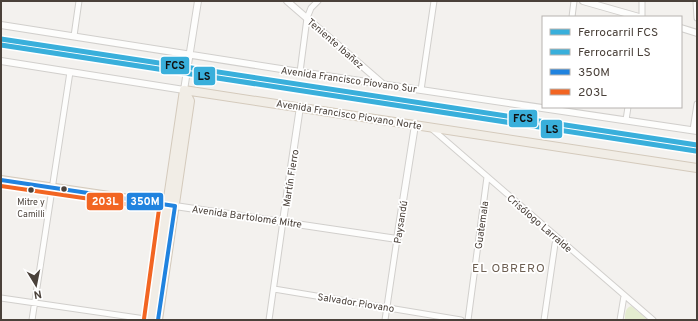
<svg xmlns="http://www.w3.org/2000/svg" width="698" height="321" viewBox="0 0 698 321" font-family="Overpass,sans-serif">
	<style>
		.green { fill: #e4ecd0 }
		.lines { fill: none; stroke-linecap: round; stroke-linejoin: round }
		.minor-casing { stroke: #d1cfcc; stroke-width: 7 }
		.tertiary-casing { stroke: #d1cfcc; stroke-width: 8 }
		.primary-casing { stroke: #d4cabc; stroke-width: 10 }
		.minor { stroke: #fdfdfc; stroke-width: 5 }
		.tertiary { stroke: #fdfdfc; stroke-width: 6 }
		.primary { stroke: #f1ede6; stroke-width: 8 }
		.bus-1-casing { stroke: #fff; stroke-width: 7 }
		.bus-2-casing { stroke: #fff; stroke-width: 7 }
		.bus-1 { stroke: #2083df; stroke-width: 4 }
		.bus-2 { stroke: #f26522; stroke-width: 4 }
		.rail-1-casing { stroke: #fff; stroke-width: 8 }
		.rail-2-casing { stroke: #fff; stroke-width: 8 }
		.rail-1 { stroke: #39afdb; stroke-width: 5 }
		.rail-2 { stroke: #39afdb; stroke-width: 5 }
		.bus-dot { fill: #4a413a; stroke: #fff; stroke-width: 1.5 }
		.labels { text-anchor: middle; stroke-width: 3.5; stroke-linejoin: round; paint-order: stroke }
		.bus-label { font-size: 9px; fill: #4a413a; stroke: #fff }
		.street-label { font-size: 10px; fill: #4a413a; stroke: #fff }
		.quarter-label { font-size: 12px; letter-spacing: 1px; fill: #6c5e51; stroke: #fff }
		.line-badge { stroke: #fff; stroke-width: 1.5 }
		.badge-label { font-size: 11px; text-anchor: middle; font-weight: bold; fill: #fff }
		.pale-badge-label { font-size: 11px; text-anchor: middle; font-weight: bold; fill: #111 }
	</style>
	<rect width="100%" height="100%" fill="#f3f1ee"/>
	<path class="green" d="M 631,306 L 648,320 L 625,320 C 625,314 625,308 631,306 Z"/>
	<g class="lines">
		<g class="minor-casing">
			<path id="minor" d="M 696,1 L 697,18
				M 572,17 L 574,1
				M 642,17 L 642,1
				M 74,36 L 79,1
				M 300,72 L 307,18 L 311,8 L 318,1
				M 421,90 L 434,1
				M 626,120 L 628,107
				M 431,128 L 653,320
				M 693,130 L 697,104
				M 274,289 L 461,320
				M 1,298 L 152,320
				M 32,320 L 70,72
				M 269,320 L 283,221
				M 385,320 L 397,239
				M 468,320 L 487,177
				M 544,320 L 555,244 L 557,238
				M 620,320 L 624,296"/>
		</g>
		<g class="tertiary-casing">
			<path id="tertiary" d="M 287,1 L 384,85
				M 583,1 L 639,17
				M 1,25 L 300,72 L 697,131
				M 681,28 L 697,33
				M 1,61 L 184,90 L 198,1
				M 175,206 L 397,239 L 415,125
				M 283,221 L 300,107"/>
		</g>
		<g class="primary-casing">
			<path id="primary" d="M 184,90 L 697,168
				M 1,180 L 170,205
				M 150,320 L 184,90
				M 158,320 L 190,101 L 184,90"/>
		</g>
		<use href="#minor" class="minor"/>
		<use href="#tertiary" class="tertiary"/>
		<use href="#primary" class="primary"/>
		<g class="bus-1-casing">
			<path id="bus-1" d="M 1,180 L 175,206 L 158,320"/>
		</g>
		<g class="bus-2-casing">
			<path id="bus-2" d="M 1,186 L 159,209 L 144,319"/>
		</g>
		<use href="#bus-1" class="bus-1"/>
		<use href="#bus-2" class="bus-2"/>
		<g class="rail-1-casing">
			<path id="rail-1" d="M 1,39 L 697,145"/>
		</g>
		<g class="rail-2-casing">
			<path id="rail-2" d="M 1,45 L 696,151"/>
		</g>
		<use href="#rail-1" class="rail-1"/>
		<use href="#rail-2" class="rail-2"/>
	</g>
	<g class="bus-dot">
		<circle cx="64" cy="189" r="3.5"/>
		<circle cx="31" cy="190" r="3.5"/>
	</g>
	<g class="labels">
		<g class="bus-label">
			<text x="31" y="205">Mitre y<tspan x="31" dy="12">Camilli</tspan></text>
		</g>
		<g class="street-label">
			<text transform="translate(336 43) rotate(41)" y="4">Teniente Ibañez</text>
			<text transform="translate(349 79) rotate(8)" y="4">Avenida Francisco Piovano Sur</text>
			<text transform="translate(349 114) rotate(9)" y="4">Avenida Francisco Piovano Norte</text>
			<text transform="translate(290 178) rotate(-81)" y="4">Martín Fierro</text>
			<text transform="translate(247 216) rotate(8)" y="4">Avenida Bartolomé Mitre</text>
			<text transform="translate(400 222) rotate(-81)" y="4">Paysandú</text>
			<text transform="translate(540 223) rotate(41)" y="4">Crisólogo Larralde</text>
			<text transform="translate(481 225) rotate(-82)" y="4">Guatemala</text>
			<text transform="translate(356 302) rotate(9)" y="4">Salvador Piovano</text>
		</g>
		<g class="quarter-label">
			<text x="509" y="272">EL OBRERO</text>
		</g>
	</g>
	<g class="line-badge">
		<rect x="160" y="56" width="30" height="19" rx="4" fill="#39afdb"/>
		<rect x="193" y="66" width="23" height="20" rx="4" fill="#39afdb"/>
		<rect x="508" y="109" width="30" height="19" rx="4" fill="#39afdb"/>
		<rect x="540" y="119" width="23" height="20" rx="4" fill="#39afdb"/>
		<rect x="86" y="192" width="38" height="19" rx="4" fill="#f26522"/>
		<rect x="126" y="192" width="38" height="19" rx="4" fill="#2083df"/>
	</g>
	<g class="badge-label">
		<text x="105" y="205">203L</text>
		<text x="145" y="205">350M</text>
	</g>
	<g class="pale-badge-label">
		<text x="175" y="69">FCS</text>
		<text x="204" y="80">LS</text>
		<text x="523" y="122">FCS</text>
		<text x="552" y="133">LS</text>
	</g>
	<rect width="698" height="321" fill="none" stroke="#4a413a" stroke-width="4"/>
	<rect x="542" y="16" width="140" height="92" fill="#ffffff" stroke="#b7b3b0"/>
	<rect x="550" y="29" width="20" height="6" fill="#39afdb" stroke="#b7b3b0"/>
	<text x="578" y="36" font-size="12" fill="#4a413a">Ferrocarril FCS</text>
	<rect x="550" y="49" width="20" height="6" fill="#39afdb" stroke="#b7b3b0"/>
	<text x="578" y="56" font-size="12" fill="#4a413a">Ferrocarril LS</text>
	<rect x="550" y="69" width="20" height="6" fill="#2083df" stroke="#b7b3b0"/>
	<text x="578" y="76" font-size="12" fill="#4a413a">350M</text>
	<rect x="550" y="89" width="20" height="6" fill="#f26522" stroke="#b7b3b0"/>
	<text x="578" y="96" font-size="12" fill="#4a413a">203L</text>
	<g transform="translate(36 285) rotate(170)" stroke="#ffffff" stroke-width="3" paint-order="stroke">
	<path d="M0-3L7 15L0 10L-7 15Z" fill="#4a413a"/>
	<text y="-6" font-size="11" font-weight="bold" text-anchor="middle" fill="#4a413a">N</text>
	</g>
</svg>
